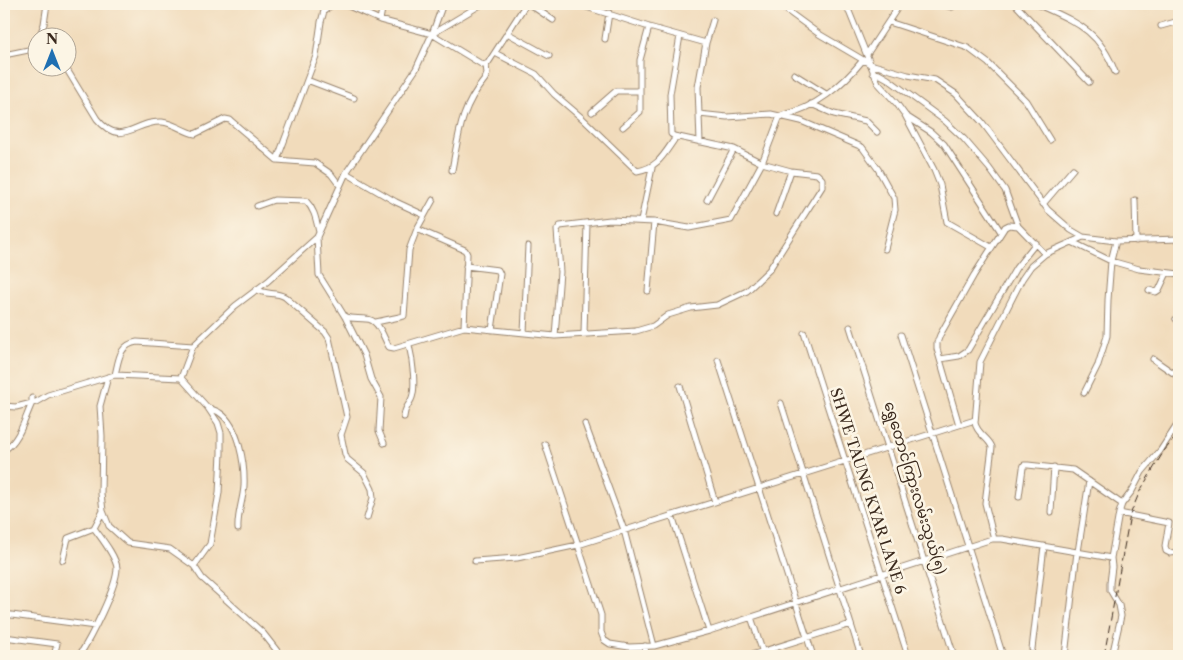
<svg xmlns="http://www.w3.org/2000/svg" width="1183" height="660" viewBox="0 0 1183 660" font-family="'Libre Caslon Text','Noto Sans Myanmar',serif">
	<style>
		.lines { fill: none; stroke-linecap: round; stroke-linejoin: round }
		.minor-casing { stroke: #96826c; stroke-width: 7 }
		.minor { stroke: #fff; stroke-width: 5 }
		.rail { stroke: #3b2a1e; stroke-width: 1; stroke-dasharray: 8 4; stroke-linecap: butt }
		.labels { text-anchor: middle; stroke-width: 5; stroke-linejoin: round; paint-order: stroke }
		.street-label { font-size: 15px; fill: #3b2a1e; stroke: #fcf5e5 }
	</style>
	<rect width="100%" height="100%" fill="#fcf5e5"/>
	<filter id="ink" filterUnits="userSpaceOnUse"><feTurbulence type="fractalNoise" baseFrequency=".02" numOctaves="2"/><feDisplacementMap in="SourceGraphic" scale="10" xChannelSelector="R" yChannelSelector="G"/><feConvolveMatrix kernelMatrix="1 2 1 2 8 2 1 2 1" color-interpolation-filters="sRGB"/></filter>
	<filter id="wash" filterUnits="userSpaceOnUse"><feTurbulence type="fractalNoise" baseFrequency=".0096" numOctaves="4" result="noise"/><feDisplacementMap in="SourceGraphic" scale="20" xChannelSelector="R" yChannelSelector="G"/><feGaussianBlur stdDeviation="1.12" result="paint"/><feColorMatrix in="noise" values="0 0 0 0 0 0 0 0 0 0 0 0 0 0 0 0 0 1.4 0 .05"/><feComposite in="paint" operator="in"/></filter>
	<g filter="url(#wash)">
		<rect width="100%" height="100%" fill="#f1dbbb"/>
	</g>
	<g filter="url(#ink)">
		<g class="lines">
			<g class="minor-casing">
				<path id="minor" d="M 344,4 L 380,20 L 432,34 L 483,65 L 488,63 L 526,4
					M 529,4 L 553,20
					M 577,4 L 649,27 L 706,43
					M 778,4 L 819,34 L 870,64 L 908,75 L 935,80 L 956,94 L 982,122 L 1048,210 L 1071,230 L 1083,237 L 1116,241 L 1179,239
					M 846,4 L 878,83 L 897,104 L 905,115 L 934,170 L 940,185 L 947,222 L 991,247
					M 893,4 L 895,11
					M 941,4 L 952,7
					M 1015,4 L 1089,82
					M 1037,4 C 1075,22 1099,29 1115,72
					M 380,20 L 383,4
					M 889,22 L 968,48 L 988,63 L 1026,101 L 1050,140
					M 1161,26 L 1179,21
					M 507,33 L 549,56
					M 432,34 L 482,4
					M 39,38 L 44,24 L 47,4
					M 605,39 L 609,13
					M 495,53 L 536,74 L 554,94 L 582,118 L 637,171 C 657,168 663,156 674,140 L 674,136
					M 867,54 L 900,4
					M 4,55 L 38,48
					M 66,68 L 97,119 C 122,149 135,120 162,122 C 174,123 184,132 195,134 L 225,119 L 230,120 L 277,160 L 315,163 L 331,174 L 340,186
					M 873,73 L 879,74 L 888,79 L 945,121 L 964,139 L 989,168 L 1005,190 L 1018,226
					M 794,74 L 826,94
					M 307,80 L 354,98
					M 811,104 L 834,114 L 866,121 L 877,132
					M 592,112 L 616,91 L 639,91
					M 699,114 L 727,117 L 771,114 L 801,121 L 862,147 L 878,169 L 894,198 L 895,210 L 885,249
					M 783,115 C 814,109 843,85 863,60
					M 906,116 L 931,132 L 944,144 L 1001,232
					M 623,127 L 640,112 L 640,60 L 649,27
					M 700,142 L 698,87 L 706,43 L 713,20
					M 277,160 L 316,56 L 321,22 L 324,11 L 333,4
					M 452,170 C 459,134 460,109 485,79 L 487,74 L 486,65
					M 346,173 L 396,202 L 424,215
					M 707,200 L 734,149
					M 1135,200 L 1136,241
					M 1043,204 L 1073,169
					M 257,206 L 274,200 L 306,201 C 315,210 316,220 319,232
					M 4,209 L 5,206
					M 776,214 L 791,171
					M 641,221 L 652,168
					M 417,229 L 465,250 L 467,254 L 464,327
					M 317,237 L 319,275 L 345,317 L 364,355 L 371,379 L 381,397 L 379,431 L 384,443
					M 1072,242 L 1111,261 L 1139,269 L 1179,274
					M 466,266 L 498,270 L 500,274 L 492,330
					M 257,289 C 265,296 276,291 285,297 L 325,332 L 329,338 L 347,417 L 341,435 L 345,454 L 347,459 L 364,473 L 372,489 L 373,498 L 367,518
					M 1149,290 L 1156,292 L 1159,290 L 1167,273
					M 648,291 L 654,222
					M 345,317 C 353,319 359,318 366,319 C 379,319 383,337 389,347 L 394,348 L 464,327 L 555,336 L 636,331 L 653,326 L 668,315 L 691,308 L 717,305 L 747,291 L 769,270 L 822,187 L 822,179 L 817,174 L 791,171 L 762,163 L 734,149 L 674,136 L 671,134 L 670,94 L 680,36
					M 1176,319 L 1179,316
					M 376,322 L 404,316 L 409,250 L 417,229 L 433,200
					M 850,327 L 954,656
					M 524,333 L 528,246
					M 804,333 L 908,656
					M 584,334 L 587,223
					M 901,335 L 1003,656
					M 555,336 L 560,272 L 557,230 L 560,226 L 610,220 L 654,222 L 689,228 L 731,220 L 762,163 L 780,116
					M 940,359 L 959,356 L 968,350 L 1016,268 L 1036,243
					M 1153,359 L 1179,377
					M 718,360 L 813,656
					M 115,375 C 119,359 119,345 137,342 L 193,346
					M 181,378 L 193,346 L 235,306 L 268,281 L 317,237 L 346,173 L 416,69 L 432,34 L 443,4
					M 680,386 L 715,502
					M 1084,393 L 1098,365 L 1107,336 L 1108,300 L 1111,261 L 1116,241
					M 781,403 L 861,656
					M 4,406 L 16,407 L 36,402 L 48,395 L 108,377
					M 209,408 C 213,410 218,411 220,413 C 239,426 245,465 244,486 C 243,501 237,514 238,529
					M 404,417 C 405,407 407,408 411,400 C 417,389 412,357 409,345
					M 585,424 L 624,530 L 654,646
					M 959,425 L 937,349 L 937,343 L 940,335 L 974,275 L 1005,227 L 1009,225 L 1018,226 L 1045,254
					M 545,444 L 601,615 L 601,632 L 604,640 L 610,644 L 629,647 L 654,646 L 709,631 L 992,539 L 1002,539 L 1111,558
					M 4,450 C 19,442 25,418 32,403 L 32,398
					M 1019,497 L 1023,468 L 1024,465 L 1028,465 L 1073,470 L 1122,504
					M 1051,512 L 1054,467
					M 1119,513 L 1169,523 L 1165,546 L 1166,551 L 1170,553 L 1179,552
					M 672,515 L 709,631
					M 994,539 L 985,503 L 992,447 C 988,437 977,434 975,423 L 980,362 L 1022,279 L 1031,266 L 1045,254 L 1083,237
					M 1078,552 L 1089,481
					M 63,560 L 68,538 L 94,528 L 103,511
					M 475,561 L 517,558 L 578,545 L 975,420
					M 194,566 L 210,544 L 219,493 L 221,453 L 221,433 L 218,423 L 208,408 L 181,378 L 115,375 L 108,377 L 100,406 L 102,436 L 101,494 L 103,511 L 109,526 L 128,543 L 170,549 L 194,566 L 202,578 L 263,633 L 281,656
					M 4,614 L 95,626
					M 751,617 L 764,656
					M 4,637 L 57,644 L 54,656
					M 645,646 L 646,656
					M 1032,649 L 1044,546
					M 79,656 C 90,639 117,587 117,568 C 116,556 101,538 94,528
					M 748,656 L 851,624
					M 1065,656 L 1077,552
					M 1112,656 L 1121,616 L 1119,605 L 1110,590 L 1110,583 L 1112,567 L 1111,558 L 1119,513 L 1122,504 L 1132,491 L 1142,472 L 1160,451 L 1179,422"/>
			</g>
			<use href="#minor" class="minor"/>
			<path class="rail" d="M 1104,656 L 1130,515 L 1140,491 L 1164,451 L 1179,433"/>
		</g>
	</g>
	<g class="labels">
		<g class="street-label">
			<text transform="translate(915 488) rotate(73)" y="5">ရွှေတောင်ကြားလမ်းသွယ်(၅)</text>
			<text transform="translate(868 491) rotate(72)" y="5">SHWE TAUNG KYAR LANE 6</text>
		</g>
	</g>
	<rect width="1183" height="660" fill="none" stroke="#fcf5e5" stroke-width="20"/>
	<g transform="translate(52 52)"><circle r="24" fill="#fcf5e5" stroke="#afa495"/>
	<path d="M0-4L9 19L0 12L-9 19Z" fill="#1f6fb2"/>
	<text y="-8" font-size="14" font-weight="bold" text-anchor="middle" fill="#3b2a1e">N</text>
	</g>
</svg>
